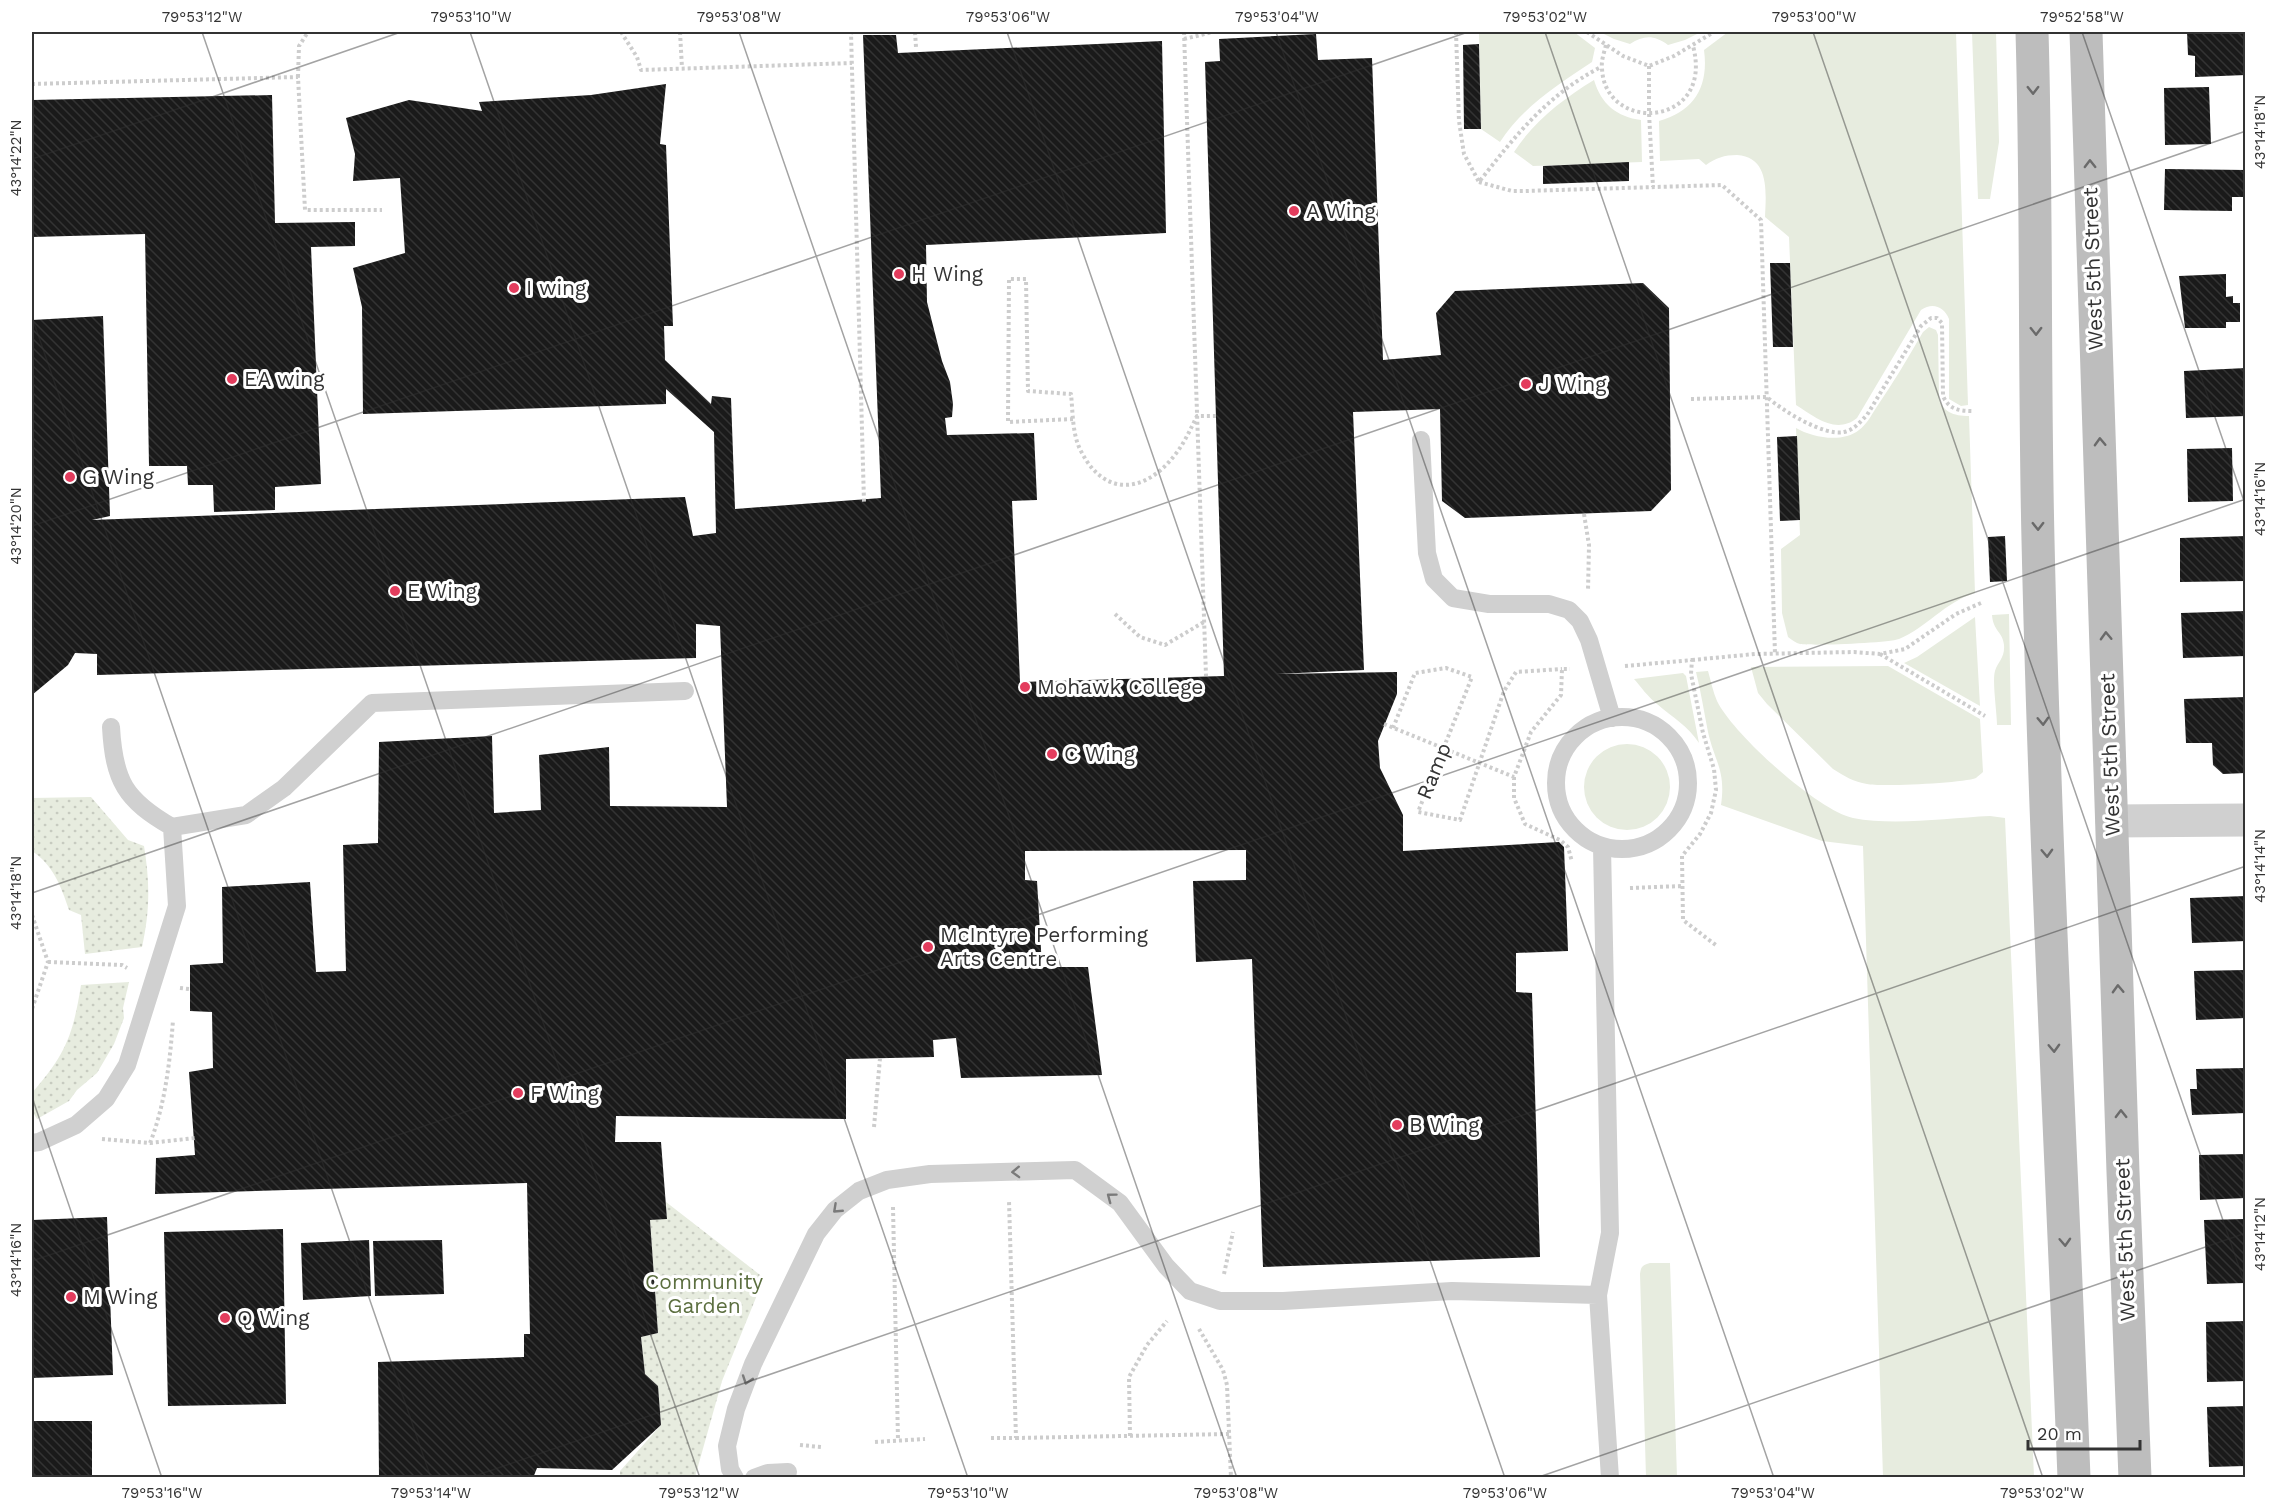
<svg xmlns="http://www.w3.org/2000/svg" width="2277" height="1509" viewBox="0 0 2277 1509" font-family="'Work Sans',sans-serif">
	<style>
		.grass { fill: #e7ecdf }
		.garden { fill: url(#garden-dots) }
		.building { fill: url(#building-back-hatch) }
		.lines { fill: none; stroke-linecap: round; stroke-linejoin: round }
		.path { stroke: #cdcdcd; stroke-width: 4; stroke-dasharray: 3 3; stroke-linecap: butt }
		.service { stroke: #d0d0d0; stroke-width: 18 }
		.minor { stroke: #d0d0d0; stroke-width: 33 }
		.secondary { stroke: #bdbdbd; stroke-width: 33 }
		.oneway { stroke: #6a6a6a }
		.oneway2 { stroke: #7a7a7a }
		.ticks { fill: none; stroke: #333; stroke-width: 1.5; stroke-opacity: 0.45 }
		.poi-dot { fill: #e33c5d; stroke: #fff; stroke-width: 2 }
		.labels { text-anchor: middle; stroke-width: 6; stroke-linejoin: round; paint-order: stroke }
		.poi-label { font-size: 21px; fill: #333; stroke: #fff; text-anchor: start }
		.street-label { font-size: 21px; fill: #333; stroke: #fff }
		.park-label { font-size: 21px; fill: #5c6f40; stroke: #fff }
		.neatline { fill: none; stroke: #333; stroke-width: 2 }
		.ticks-label { font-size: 15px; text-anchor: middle; fill: #333 }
	</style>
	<defs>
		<pattern id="garden-dots" width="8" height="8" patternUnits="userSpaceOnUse" patternTransform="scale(1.5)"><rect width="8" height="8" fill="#e7ecdf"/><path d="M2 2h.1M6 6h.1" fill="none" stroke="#c7cbc0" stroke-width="1.8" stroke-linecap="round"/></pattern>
		<pattern id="building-back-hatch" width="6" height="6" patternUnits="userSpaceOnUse" patternTransform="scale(1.5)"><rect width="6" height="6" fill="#1a1a1a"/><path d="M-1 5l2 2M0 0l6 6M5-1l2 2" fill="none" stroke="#333"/></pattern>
	</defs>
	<rect width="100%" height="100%" fill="#fff"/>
	<path class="grass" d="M 1479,32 L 1574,32 L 1595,48 L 1592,62 C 1557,85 1523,107 1500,142 L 1481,129 Z
		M 1600,32 L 1701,32 L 1685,40 L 1668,45 C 1654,35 1644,35 1630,44 L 1614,39 Z
		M 1728,32 L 1956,32 L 1968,405 L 1961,406 L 1949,399 L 1949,319 C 1944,307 1933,302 1921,310 L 1857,418 C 1836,435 1815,417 1796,405 L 1789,237 L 1765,217 C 1766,193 1770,157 1737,155 C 1724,155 1716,158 1706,165 L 1699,159 L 1660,161 L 1659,121 C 1694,111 1709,87 1704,50 Z
		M 1972,32 L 1996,32 L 1999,142 L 1990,199 L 1978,199 Z
		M 1594,80 C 1601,104 1617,117 1641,120 L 1642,162 L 1533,166 L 1514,152 C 1534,121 1563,99 1594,80 Z
		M 1929,327 L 1936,330 L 1938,335 L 1939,396 C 1941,412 1954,416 1969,416 L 1975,593 C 1945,602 1926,628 1899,639 C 1888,643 1813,646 1800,644 C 1796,643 1792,640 1788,637 L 1782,613 L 1781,549 L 1800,535 L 1796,428 C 1813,438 1843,443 1859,430 C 1866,425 1871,416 1876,408 C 1893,383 1908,358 1923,332 Z
		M 2009,614 L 2011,725 L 1997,725 C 1997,713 1992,681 1995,671 C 1998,661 2005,658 2004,645 C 2003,632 1993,631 1992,615 Z
		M 1975,617 L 1980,706 L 1904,663 L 1917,657 Z
		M 1888,666 L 1980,719 L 1983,772 C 1981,774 1978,776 1976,778 C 1964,783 1881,787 1867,784 C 1854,782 1844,776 1833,769 L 1767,704 L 1758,693 L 1751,667 Z
		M 1708,671 C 1711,681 1713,692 1717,701 C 1733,734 1818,811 1853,818 C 1894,826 1948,818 1990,816 L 2005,818 L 2034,1477 L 1883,1477 L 1863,846 L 1822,841 L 1721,805 C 1726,770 1715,763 1708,732 C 1704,712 1701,692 1696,672 Z
		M 1683,673 L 1686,676 L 1699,743 C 1688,726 1672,717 1657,704 C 1648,697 1641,687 1634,679 Z
		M1584 787a43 43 0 1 1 86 0a43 43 0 1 1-86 0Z
		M 1650,1263 L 1670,1263 L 1677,1477 L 1646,1477 L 1640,1274 C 1641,1267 1642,1265 1650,1263 Z"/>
	<path class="garden" d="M 91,797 L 128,840 L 144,846 C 150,882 150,912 142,947 L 85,954 L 81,915 L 69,910 C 61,886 53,865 32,851 L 32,798 Z
		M 129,982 L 123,1008 L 124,1018 L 114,1044 L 97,1073 L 77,1090 L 69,1101 L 37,1119 L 32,1111 L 32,1093 C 66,1054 73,1035 81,985 Z
		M 666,1202 L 764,1278 L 722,1381 L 695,1477 L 620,1477 L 620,1471 L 661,1425 L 658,1386 L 645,1374 L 641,1337 L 658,1333 L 650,1220 L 667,1218 Z"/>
	<path class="building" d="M 2187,32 L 2246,32 L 2246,75 L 2195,77 L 2195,56 L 2188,55 Z
		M 1316,34 L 1318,60 L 1372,58 L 1383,360 L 1441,355 L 1436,313 L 1455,291 L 1643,283 L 1669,308 L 1671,490 L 1651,511 L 1465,518 L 1442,501 L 1440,409 L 1353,412 L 1364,670 L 1276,674 L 1397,672 L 1397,694 L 1378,741 L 1380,768 L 1403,815 L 1403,851 L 1559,842 L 1564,847 L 1568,951 L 1516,953 L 1516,992 L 1532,993 L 1540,1257 L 1263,1267 L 1252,959 L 1196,962 L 1193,881 L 1246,880 L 1246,850 L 1025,851 L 1025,880 L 1037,881 L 1042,967 L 1088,967 L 1102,1075 L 961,1078 L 956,1038 L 933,1040 L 934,1057 L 846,1059 L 846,1119 L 616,1116 L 615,1142 L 661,1142 L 667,1219 L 650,1220 L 658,1333 L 641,1337 L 645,1374 L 658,1386 L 661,1425 L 612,1470 L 537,1468 L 533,1478 L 379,1478 L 378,1362 L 524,1357 L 524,1334 L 530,1334 L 527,1183 L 155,1194 L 156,1158 L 195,1155 L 189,1072 L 213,1068 L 212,1012 L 190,1011 L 190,965 L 223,963 L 222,887 L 310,882 L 316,972 L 346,971 L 343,845 L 378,843 L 379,742 L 492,736 L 494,813 L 541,810 L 539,755 L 609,747 L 610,806 L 727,807 L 720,626 L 696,624 L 696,658 L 97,675 L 97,654 L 75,653 L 68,665 L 32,695 L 32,439 L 34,439 L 32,320 L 103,316 L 110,516 L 92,520 L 685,497 L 693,536 L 716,533 L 714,432 L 666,389 L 666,404 L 363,414 L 362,307 L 353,268 L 405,253 L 400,178 L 353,181 L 355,154 L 346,118 L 409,100 L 482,111 L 479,102 L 591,95 L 666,84 L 660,144 L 666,145 L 673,326 L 664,326 L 665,360 L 711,404 L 712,396 L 731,398 L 735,509 L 881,498 L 863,35 L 896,35 L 898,53 L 1162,41 L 1166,233 L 926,245 L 927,302 L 942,361 L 950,382 L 953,404 L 952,417 L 945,418 L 947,435 L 1034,433 L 1037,500 L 1012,501 L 1020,682 L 1224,676 L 1205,62 L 1220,61 L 1219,39 Z
		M 1479,44 L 1481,129 L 1464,129 L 1463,45 Z
		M 2209,87 L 2211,144 L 2165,145 L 2164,88 Z
		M 272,95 L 275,223 L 355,222 L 355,246 L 311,247 L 321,484 L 275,487 L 275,510 L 214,512 L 213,485 L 188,485 L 187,466 L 149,466 L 145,234 L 32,237 L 32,100 Z
		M 1629,162 L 1629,181 L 1543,184 L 1543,166 Z
		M 2165,169 L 2246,170 L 2246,197 L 2232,197 L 2232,211 L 2164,210 Z
		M 1770,263 L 1790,263 L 1793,347 L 1773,347 Z
		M 2226,274 L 2226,297 L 2233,296 L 2233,303 L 2240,303 L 2240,322 L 2226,322 L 2226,328 L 2185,328 L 2179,276 Z
		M 2246,368 L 2246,416 L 2186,418 L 2184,371 Z
		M 1797,436 L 1800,520 L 1780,521 L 1777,437 Z
		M 2232,448 L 2233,501 L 2188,502 L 2187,449 Z
		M 2005,536 L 2007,581 L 1990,582 L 1988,537 Z
		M 2246,536 L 2246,581 L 2180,582 L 2180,538 Z
		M 2246,611 L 2246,656 L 2183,658 L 2181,613 Z
		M 2246,697 L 2246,773 L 2223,774 L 2213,765 L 2212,743 L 2186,743 L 2184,699 Z
		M 2246,896 L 2246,941 L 2192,943 L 2190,898 Z
		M 2246,970 L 2246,1018 L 2196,1020 L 2194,971 Z
		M 2246,1068 L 2246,1113 L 2192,1115 L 2190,1089 L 2197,1089 L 2196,1069 Z
		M 2246,1154 L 2246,1198 L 2200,1200 L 2199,1155 Z
		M 107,1217 L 113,1375 L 32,1378 L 32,1220 Z
		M 2245,1219 L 2246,1283 L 2207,1284 L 2204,1220 Z
		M 283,1229 L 286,1404 L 168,1406 L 164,1232 Z
		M 369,1240 L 371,1296 L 303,1300 L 301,1243 Z
		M 442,1240 L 444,1294 L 375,1296 L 373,1241 Z
		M 2246,1321 L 2246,1381 L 2207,1382 L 2206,1322 Z
		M 2246,1406 L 2246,1466 L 2209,1467 L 2207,1407 Z
		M 32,1421 L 92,1421 L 92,1478 L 32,1478 Z"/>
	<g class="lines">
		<path class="path" d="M 621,32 L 637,57 L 641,70 L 852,63
			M 680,32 L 682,68
			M 853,32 L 851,33 L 864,502
			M 915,32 L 916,47
			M 1184,32 L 1206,676
			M 1456,32 L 1459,121 L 1464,154 L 1479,182 C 1516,135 1547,95 1601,67
			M 1587,32 L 1623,56 L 1649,66 L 1674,56 L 1714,32
			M 1184,39 L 1213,32
			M 1606,45 C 1604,53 1601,61 1602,68 C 1604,134 1715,128 1693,46
			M 1649,66 L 1649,113 L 1653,187
			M 298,77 L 299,46 L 308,32
			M 32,84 L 298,77 L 305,210 L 382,210
			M 1479,182 L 1512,191 L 1525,191 L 1722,185 L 1761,220 L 1775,654
			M 1691,399 L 1767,397 C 1783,411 1823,436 1844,432 C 1854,430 1860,422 1867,415 L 1921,326 L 1931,318 L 1937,318 L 1942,323 L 1943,396 C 1949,410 1960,411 1974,411
			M 1073,419 L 1008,422 L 1009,279 L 1026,279 L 1028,391 L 1071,394 C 1073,413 1072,436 1082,453 C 1105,497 1145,493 1174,456 C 1184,444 1190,430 1197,416 L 1216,416
			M 1584,514 L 1589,545 L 1588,591
			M 1115,614 L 1140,637 L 1165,645 L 1204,622
			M 1880,654 L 1985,716
			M 1692,660 L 1755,654 L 1854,652 L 1880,654 L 1905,649 L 1956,614 L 1981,603
			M 1625,666 L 1692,660 L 1691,674 L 1703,733 L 1714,769 L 1716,790 L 1711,813 L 1700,834 L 1682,856 L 1683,920 L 1717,946
			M 1384,724 L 1514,777 L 1531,732 L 1561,695 L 1562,669 L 1570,669
			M 1393,728 L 1415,673 L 1446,668 L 1472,677 L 1418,812 L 1460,820 L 1504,691 L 1516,672 L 1562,669
			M 1514,777 L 1514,798 L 1525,824 L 1560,840 L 1568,847 L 1572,862
			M 1630,888 L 1682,886
			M 32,915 L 48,962 L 32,1009
			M 48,962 L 122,965 L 127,968
			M 180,988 L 189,989
			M 874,1127 L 880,1058
			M 102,1139 L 150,1143 L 195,1138
			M 150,1143 C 165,1105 170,1062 173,1020
			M 893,1207 L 898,1440
			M 1224,1274 L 1233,1232
			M 1199,1329 L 1223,1370 L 1227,1385 L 1231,1478
			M 1130,1436 L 1129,1377 L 1147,1345 L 1167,1321
			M 991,1438 L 1016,1438 L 1009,1201
			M 1016,1438 L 1229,1434
			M 875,1442 L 925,1439
			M 800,1445 L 821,1447"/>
		<path class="service" d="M 1421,440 L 1427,553 L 1434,579 L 1453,598 L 1489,604 L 1549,604 L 1569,610 L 1580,621 L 1589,640 L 1612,718
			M1556 783a66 66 0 1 1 132 0a66 66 0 1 1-132 0Z
			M 111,727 C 114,781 125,800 172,827
			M 1602,847 L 1610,1233 L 1598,1295 L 1610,1478
			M 32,1143 L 39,1142 L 76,1125 L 106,1099 L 127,1065 L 177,906 L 172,827 L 246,815 L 284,788 L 372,703 L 685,691
			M 735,1478 L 730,1469 L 727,1446 L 736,1409 L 753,1364 L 816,1234 L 835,1210 L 859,1191 L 887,1180 L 930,1174 L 1075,1170 L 1120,1203 L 1166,1266 L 1190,1291 L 1220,1301 L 1283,1301 L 1452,1291 L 1598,1295
			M 754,1478 L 768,1473 L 788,1472"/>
		<path class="minor" d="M 2112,821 L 2246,820"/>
		<path class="secondary" d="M 2032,32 C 2037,201 2034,371 2038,540 C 2045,853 2062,1165 2074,1478
			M 2086,32 L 2123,1172 L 2135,1478"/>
	</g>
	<defs><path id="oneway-chevron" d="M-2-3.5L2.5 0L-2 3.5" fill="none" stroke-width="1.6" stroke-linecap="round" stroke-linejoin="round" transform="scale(1.5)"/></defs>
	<g class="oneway">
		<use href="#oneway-chevron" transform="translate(2033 90) rotate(89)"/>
		<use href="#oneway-chevron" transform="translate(2090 164) rotate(-91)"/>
		<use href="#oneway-chevron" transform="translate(2036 331) rotate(89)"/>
		<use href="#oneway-chevron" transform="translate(2100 442) rotate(-92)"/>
		<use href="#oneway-chevron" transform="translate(2038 526) rotate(89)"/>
		<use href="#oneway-chevron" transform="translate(2106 636) rotate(-92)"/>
		<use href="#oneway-chevron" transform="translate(2043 721) rotate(88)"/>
		<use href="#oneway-chevron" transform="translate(2047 853) rotate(88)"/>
		<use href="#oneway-chevron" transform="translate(2118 989) rotate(-92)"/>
		<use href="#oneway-chevron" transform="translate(2054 1048) rotate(88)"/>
		<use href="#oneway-chevron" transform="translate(2121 1114) rotate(-91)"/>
		<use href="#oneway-chevron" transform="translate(2065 1242) rotate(87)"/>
	</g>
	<g class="oneway2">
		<use href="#oneway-chevron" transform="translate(1016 1172) rotate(178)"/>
		<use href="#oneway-chevron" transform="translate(1111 1197) rotate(-143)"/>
		<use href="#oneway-chevron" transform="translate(837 1209) rotate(137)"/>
		<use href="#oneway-chevron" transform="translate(747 1380) rotate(109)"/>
	</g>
	<path class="ticks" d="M 202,32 L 700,1478M 470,32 L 968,1478M 739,32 L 1237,1478M 1007,32 L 1505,1478M 1276,32 L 1774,1478M 1545,32 L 2043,1478M 1813,32 L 2246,1287M 2082,32 L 2246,507M 32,159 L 401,32M 32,317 L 431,1478M 32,526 L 1468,32M 32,893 L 2246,131M 32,1097 L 162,1478M 32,1261 L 2246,499M 469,1478 L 2246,866M 1536,1478 L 2246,1233"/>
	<g class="poi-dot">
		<circle cx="1294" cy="211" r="6"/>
		<circle cx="899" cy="274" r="6"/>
		<circle cx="514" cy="288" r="6"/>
		<circle cx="232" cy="379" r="6"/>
		<circle cx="1526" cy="384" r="6"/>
		<circle cx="70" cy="477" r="6"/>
		<circle cx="395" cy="591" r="6"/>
		<circle cx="1025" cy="687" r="6"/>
		<circle cx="1052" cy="754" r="6"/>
		<circle cx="928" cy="947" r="6"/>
		<circle cx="518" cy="1093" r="6"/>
		<circle cx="1397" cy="1125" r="6"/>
		<circle cx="71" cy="1297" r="6"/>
		<circle cx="225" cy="1318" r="6"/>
	</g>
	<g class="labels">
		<g class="poi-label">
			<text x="1306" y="218">A Wing</text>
			<text x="911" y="281">H Wing</text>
			<text x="526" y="295">I wing</text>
			<text x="244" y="386">EA wing</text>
			<text x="1538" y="391">J Wing</text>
			<text x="82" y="484">G Wing</text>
			<text x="407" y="598">E Wing</text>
			<text x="1037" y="694">Mohawk College</text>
			<text x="1064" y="761">C Wing</text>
			<text x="940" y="942">McIntyre Performing<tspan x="940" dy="24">Arts Centre</tspan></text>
			<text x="530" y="1100">F Wing</text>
			<text x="1409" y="1132">B Wing</text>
			<text x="83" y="1304">M Wing</text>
			<text x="237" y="1325">Q Wing</text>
		</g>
		<g class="street-label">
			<text transform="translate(2093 269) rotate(-92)" y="7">West 5th Street</text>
			<text transform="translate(2110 755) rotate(-92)" y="7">West 5th Street</text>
			<text transform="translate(1434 771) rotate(-68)" y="7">Ramp</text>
			<text transform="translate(2125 1240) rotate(-92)" y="7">West 5th Street</text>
		</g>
		<g class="park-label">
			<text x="704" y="1289">Community<tspan x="704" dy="24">Garden</tspan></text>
		</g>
	</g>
	<rect width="2277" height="1509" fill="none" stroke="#ffffff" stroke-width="66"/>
	<path d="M2028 1440v9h112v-9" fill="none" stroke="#333333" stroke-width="3"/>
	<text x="2037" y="1440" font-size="18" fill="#333333" stroke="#ffffff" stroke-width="4.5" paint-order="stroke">20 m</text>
	<rect x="33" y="33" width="2211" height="1443" class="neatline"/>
	<g class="ticks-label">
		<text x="202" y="22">79°53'12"W</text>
		<text x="471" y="22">79°53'10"W</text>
		<text x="739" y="22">79°53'08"W</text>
		<text x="1008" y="22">79°53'06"W</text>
		<text x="1277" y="22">79°53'04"W</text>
		<text x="1545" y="22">79°53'02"W</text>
		<text x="1814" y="22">79°53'00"W</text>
		<text x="2082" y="22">79°52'58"W</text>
		<text transform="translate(2260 132) rotate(-90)" y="5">43°14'18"N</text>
		<text transform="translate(16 158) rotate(-90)" y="5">43°14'22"N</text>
		<text transform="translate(2260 499) rotate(-90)" y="5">43°14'16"N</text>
		<text transform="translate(16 526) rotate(-90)" y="5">43°14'20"N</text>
		<text transform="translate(2260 866) rotate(-90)" y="5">43°14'14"N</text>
		<text transform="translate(16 893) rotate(-90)" y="5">43°14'18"N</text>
		<text transform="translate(2260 1234) rotate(-90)" y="5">43°14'12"N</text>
		<text transform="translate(16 1260) rotate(-90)" y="5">43°14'16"N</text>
		<text x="162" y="1498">79°53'16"W</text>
		<text x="431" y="1498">79°53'14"W</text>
		<text x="699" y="1498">79°53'12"W</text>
		<text x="968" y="1498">79°53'10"W</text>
		<text x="1236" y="1498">79°53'08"W</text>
		<text x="1505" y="1498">79°53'06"W</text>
		<text x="1773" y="1498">79°53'04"W</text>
		<text x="2042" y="1498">79°53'02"W</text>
	</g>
</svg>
